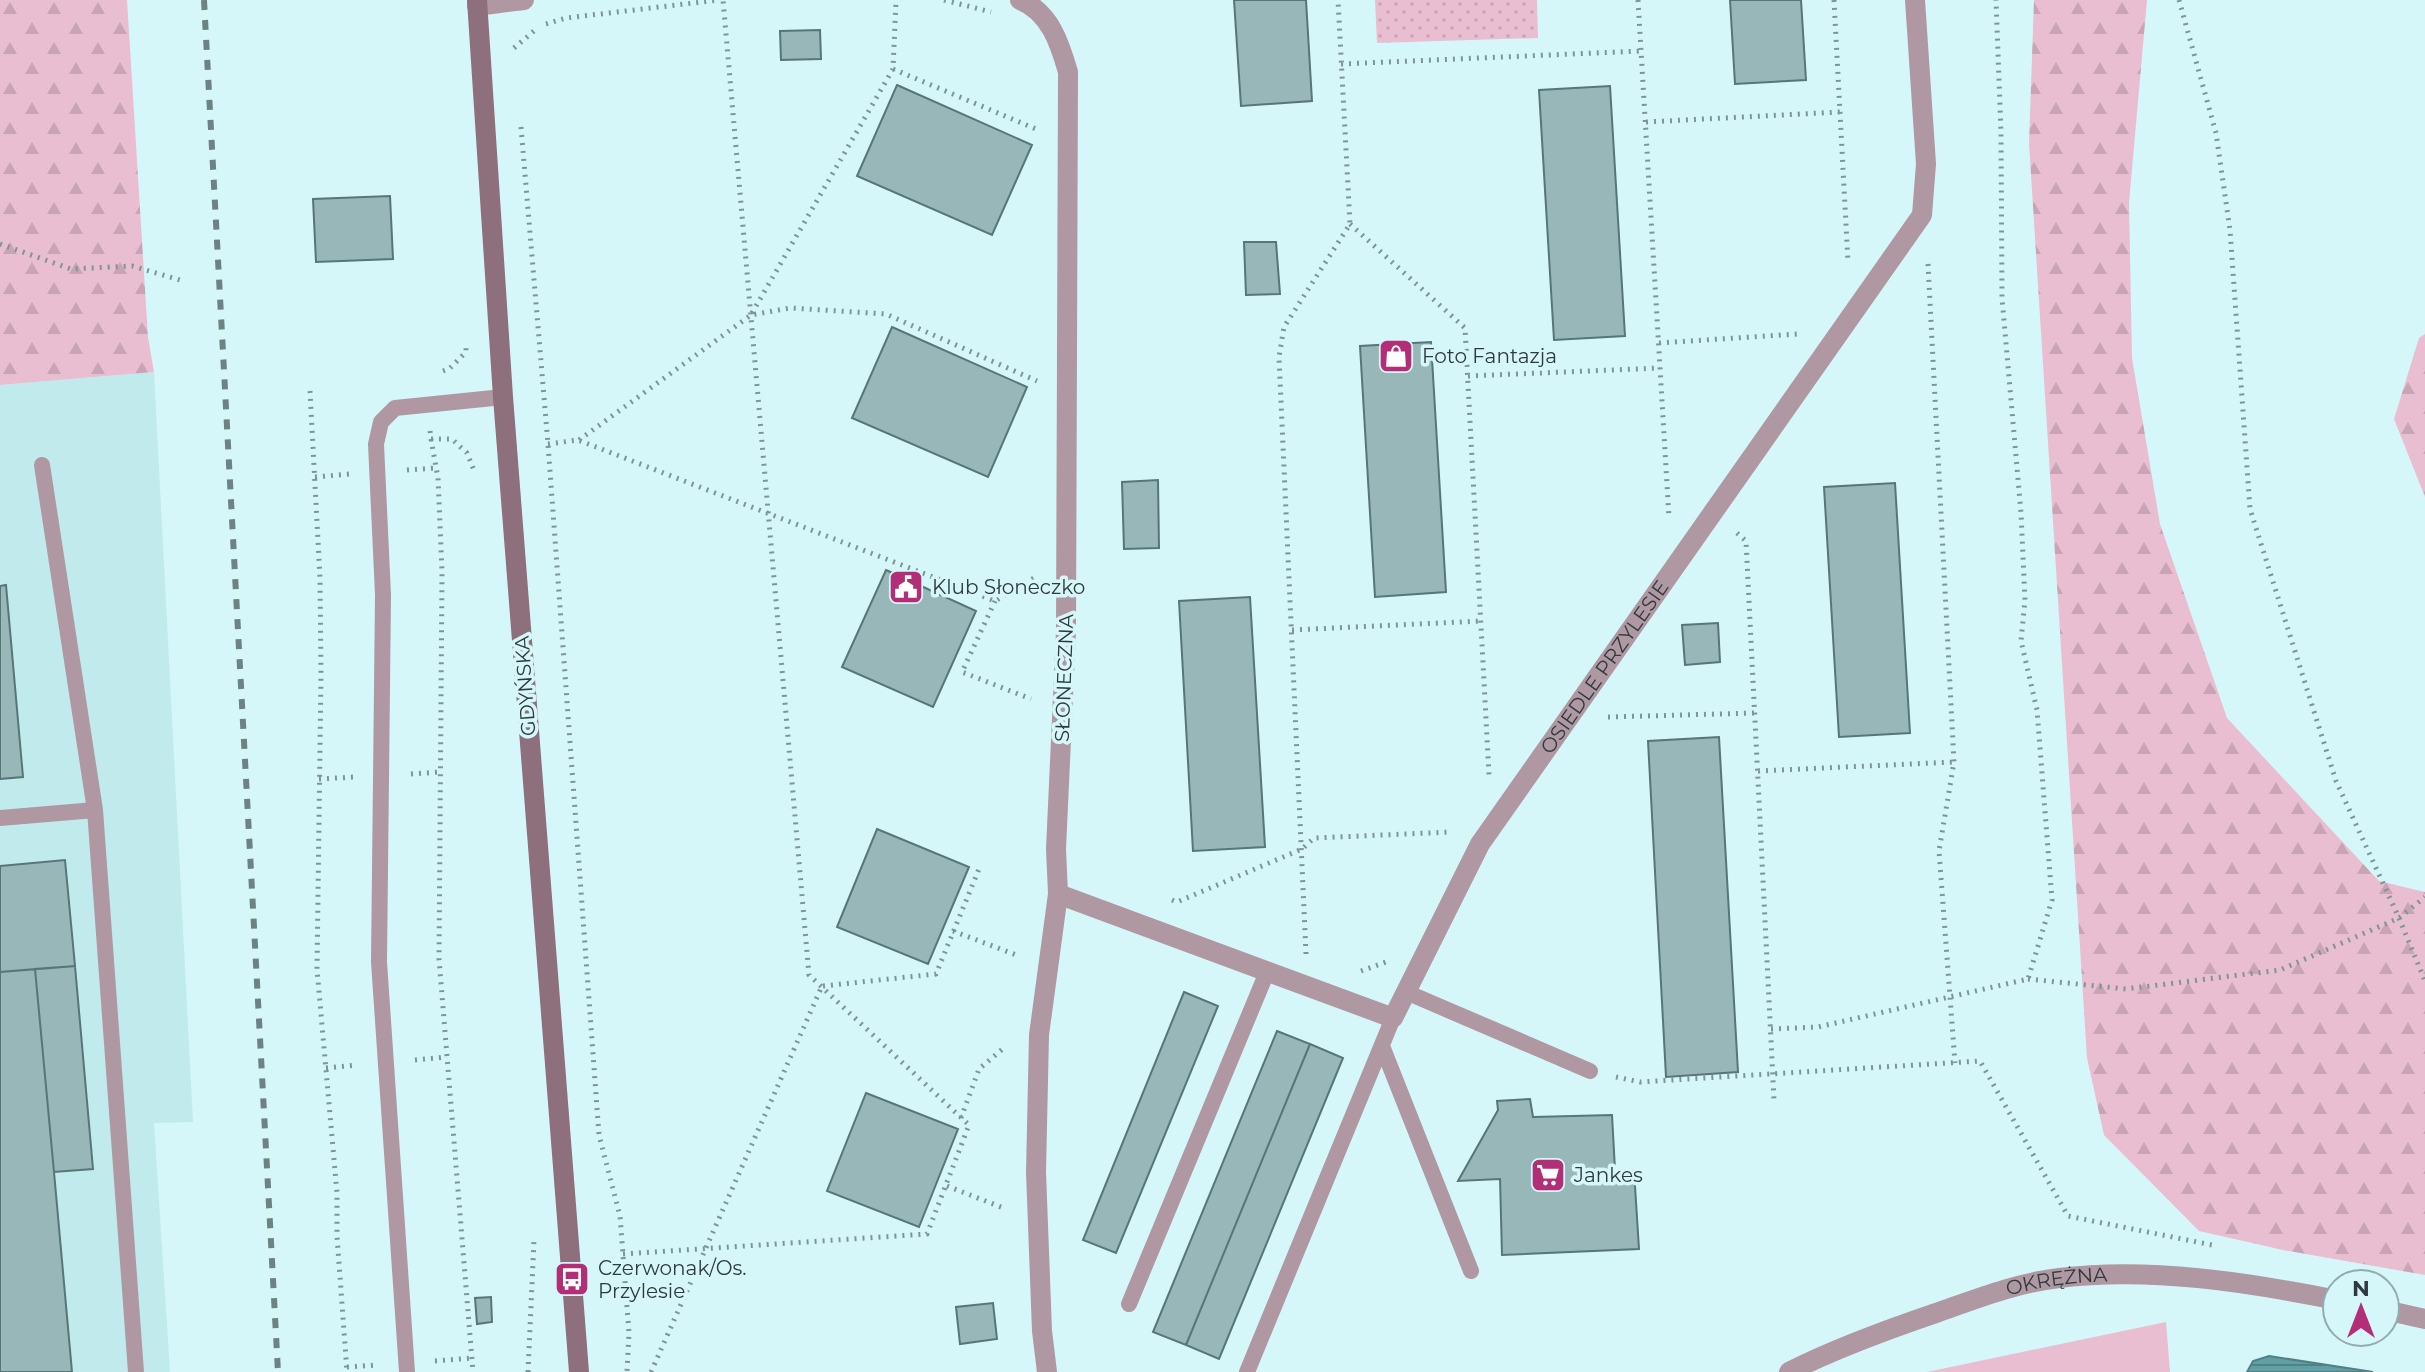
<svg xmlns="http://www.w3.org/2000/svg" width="2425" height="1372" viewBox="0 0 2425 1372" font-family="Montserrat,sans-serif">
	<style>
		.built { fill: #c0eaec }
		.forest { fill: url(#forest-firs) }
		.park { fill: url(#park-dots) }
		.garden { fill: #e9bed0 }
		.water { fill: url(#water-rules); stroke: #518184; stroke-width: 2 }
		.building { fill: #97b7b9; stroke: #587577; stroke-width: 2 }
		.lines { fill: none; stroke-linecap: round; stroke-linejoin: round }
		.path { stroke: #7e9596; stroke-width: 5; stroke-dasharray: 2 6; stroke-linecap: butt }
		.service { stroke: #af98a2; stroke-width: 16 }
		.minor { stroke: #af98a2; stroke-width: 20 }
		.secondary { stroke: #8e6f7c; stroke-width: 20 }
		.rail { stroke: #6d8283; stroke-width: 6; stroke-dasharray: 10 10; stroke-linecap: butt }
		.labels { text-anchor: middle; stroke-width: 7; stroke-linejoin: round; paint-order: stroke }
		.poi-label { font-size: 20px; fill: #2e3b3c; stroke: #d6f7f9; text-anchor: start }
		.street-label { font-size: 20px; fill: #2e3b3c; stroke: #d6f7f9 }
	</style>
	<defs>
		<pattern id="forest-firs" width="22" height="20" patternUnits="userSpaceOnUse" patternTransform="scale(2)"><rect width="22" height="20" fill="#e9bed0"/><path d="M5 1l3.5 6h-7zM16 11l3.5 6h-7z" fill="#c8a4b4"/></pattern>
		<pattern id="park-dots" width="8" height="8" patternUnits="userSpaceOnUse" patternTransform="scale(2)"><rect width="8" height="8" fill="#e9bed0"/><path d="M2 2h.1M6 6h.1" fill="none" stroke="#c8a4b4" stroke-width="1.8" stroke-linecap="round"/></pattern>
		<pattern id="water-rules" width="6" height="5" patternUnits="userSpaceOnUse" patternTransform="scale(2)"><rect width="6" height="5" fill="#609fa3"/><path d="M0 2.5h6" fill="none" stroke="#508386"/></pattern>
	</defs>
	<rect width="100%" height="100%" fill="#d6f7f9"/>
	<path class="built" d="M 154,372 L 193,1122 L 154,1123 L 170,1372 L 0,1372 L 0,385 Z"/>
	<path class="forest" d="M 0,0 L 127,0 L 148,337 L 154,372 L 0,385 Z
		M 2034,0 L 2147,0 L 2129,203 L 2132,358 L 2160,524 L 2227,718 L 2379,881 L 2425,892 L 2425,1275 L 2283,1250 L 2199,1231 L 2104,1135 L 2087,1058 L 2029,143 Z
		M 2425,334 L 2425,497 L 2394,419 L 2419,338 Z"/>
	<path class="park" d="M 1375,0 L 1537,0 L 1538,38 L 1377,43 Z"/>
	<path class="garden" d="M 2166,1322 L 2170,1372 L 1927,1372 Z"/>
	<path class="water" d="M 2269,1356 L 2373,1372 L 2247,1372 L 2253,1361 Z"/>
	<path class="building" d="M 1234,0 L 1306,0 L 1312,101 L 1241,106 Z
		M 1730,0 L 1801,0 L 1806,80 L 1735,84 Z
		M 820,30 L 821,59 L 781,60 L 780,31 Z
		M 897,85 L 1032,145 L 992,235 L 857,176 Z
		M 1610,86 L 1625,336 L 1554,340 L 1539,90 Z
		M 390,196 L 393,259 L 316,262 L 313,199 Z
		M 1244,242 L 1276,242 L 1280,294 L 1246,295 Z
		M 892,327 L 1027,387 L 988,477 L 852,418 Z
		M 1431,342 L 1446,592 L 1375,597 L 1360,346 Z
		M 1158,480 L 1159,548 L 1124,549 L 1122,482 Z
		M 1895,483 L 1910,733 L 1839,737 L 1824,487 Z
		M 886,570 L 976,611 L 933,707 L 842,667 Z
		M 6,585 L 23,777 L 0,779 L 0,586 Z
		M 1250,597 L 1265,847 L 1193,851 L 1179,601 Z
		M 1718,623 L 1720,662 L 1685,665 L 1682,625 Z
		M 1719,737 L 1738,1072 L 1666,1077 L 1648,741 Z
		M 877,829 L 969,867 L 928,964 L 837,927 Z
		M 65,860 L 75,966 L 0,972 L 0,866 Z
		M 75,966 L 93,1169 L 54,1172 L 35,969 Z
		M 35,969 L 54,1172 L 72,1372 L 0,1372 L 0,972 Z
		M 1184,992 L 1218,1006 L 1116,1253 L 1083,1240 Z
		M 1277,1031 L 1310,1044 L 1186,1345 L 1153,1332 Z
		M 1310,1044 L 1343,1058 L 1219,1359 L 1186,1345 Z
		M 866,1093 L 958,1129 L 919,1227 L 827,1191 Z
		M 1530,1099 L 1533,1117 L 1612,1115 L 1615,1170 L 1634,1170 L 1639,1249 L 1502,1255 L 1500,1179 L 1458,1181 L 1498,1110 L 1497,1101 Z
		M 491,1297 L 492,1322 L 477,1324 L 475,1298 Z
		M 993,1303 L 997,1339 L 960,1344 L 956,1307 Z"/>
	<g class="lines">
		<path class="path" d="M 944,0 L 991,12
			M 1638,0 L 1669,518
			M 1834,0 L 1848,262
			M 2179,0 L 2216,133 L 2230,230 L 2250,509 L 2336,781 L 2399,918 L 2425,981
			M 546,24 L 566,18 L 719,0
			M 514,48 L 534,31
			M 1341,64 L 1641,51
			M 893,69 L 1036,129
			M 1646,122 L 1840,112
			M 521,127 L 548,444 L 599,1135 L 620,1216 L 629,1333 L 627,1372
			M 1350,224 L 1465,328 L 1489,775
			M 0,244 L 71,269 L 132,266 L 180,280
			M 1928,264 L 1954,762 L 1939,851 L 1955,1063
			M 752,313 L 893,69 L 896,0
			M 1659,343 L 1797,334 L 1800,331
			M 443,371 L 449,369 L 466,352 L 466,348
			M 1468,376 L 1660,368
			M 310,391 L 320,578 L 321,674 L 317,969 L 337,1193 L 337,1236 L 347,1372
			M 430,431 L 431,439 L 452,439 L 467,453 L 475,473
			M 431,439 L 438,478 L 442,572 L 439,959 L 473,1372
			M 579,440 L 751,315 L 790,308 L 886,314 L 1037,381
			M 548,444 L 578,440 L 995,601 L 1034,578
			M 407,470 L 436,468
			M 315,477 L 350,474
			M 1737,533 L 1746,541 L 1774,1100
			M 995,601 L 962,672 L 1031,699
			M 1292,630 L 1481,621
			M 1608,717 L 1755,713
			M 1758,771 L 1954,762
			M 411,774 L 440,772
			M 319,779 L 354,777
			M 1172,900 L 1177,902 L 1302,849 L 1314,838 L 1451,832
			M 953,931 L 1019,956
			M 1306,954 L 1279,357 L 1284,327 L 1350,224 L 1338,0
			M 1361,971 L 1386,962
			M 2028,979 L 2126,989 L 2280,970 L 2399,918 L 2425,897
			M 823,986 L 936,974 L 979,869
			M 1771,1029 L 1818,1027 L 2028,979 L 2052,900 L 2037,710 L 2021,641 L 2025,600 L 2021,513 L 2002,298 L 2001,133 L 1996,0
			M 415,1060 L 447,1057
			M 326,1068 L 357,1065
			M 1616,1077 L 1640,1082 L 1980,1061 L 2068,1216 L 2212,1245
			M 961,1118 L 979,1069 L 1006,1046
			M 947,1186 L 1006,1209
			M 623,1254 L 927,1234 L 969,1125 L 809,975 L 723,0
			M 2355,1273 L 2381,1278
			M 435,1361 L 472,1358
			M 347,1367 L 378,1365
			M 528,1372 L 534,1240
			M 651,1372 L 822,986"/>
		<path class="service" d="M 42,465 L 95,810 L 136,1372
			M 0,818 L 95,810
			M 1406,992 L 1590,1071
			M 1382,1046 L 1471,1271
			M 1129,1304 L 1267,972
			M 407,1372 L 379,962 L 383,595 L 376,444 L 381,422 L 395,408 L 503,397
			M 1247,1372 L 1393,1018"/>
		<g class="minor">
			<path d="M 1020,0 C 1050,12 1060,44 1068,72 L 1066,631 L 1056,849 L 1058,894 L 1039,1035 L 1036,1172 L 1042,1331 L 1047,1372"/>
			<path d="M 477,6 L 524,0"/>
			<path id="s1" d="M 1058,894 L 1393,1018 L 1480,844 L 1922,215 L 1926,164 L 1915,0"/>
			<path d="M 2385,1310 L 2425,1319"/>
			<path id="s2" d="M 1789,1372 C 1836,1348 1886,1330 1936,1313 C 1976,1299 2016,1283 2059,1278 C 2151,1267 2246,1282 2337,1300"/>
		</g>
		<path class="secondary" d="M 477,0 L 503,397 L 579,1372"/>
		<path class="rail" d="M 204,0 L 278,1372"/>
	</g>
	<defs>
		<g id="shop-square" transform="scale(1.8)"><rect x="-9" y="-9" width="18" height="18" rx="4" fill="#b22e77" stroke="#d6f7f9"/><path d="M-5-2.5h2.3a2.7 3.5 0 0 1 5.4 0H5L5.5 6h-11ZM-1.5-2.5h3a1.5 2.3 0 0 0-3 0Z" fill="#fff"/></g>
		<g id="civic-square" transform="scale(1.8)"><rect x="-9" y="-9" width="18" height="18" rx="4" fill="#b22e77" stroke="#d6f7f9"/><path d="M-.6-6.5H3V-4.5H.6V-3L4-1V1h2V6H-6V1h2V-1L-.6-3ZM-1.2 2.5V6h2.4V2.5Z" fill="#fff"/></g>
		<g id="supermarket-square" transform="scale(1.8)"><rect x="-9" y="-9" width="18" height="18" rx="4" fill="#b22e77" stroke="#d6f7f9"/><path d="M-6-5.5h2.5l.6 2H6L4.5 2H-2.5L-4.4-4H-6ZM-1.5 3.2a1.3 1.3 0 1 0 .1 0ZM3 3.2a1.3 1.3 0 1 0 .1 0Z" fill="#fff"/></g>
		<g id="bus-square" transform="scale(1.8)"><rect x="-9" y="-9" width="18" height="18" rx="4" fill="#b22e77" stroke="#d6f7f9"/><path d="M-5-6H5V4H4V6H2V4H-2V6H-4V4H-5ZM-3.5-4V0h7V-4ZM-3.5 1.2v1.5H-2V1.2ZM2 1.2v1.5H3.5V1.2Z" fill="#fff"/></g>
	</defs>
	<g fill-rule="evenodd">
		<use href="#shop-square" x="1396" y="356"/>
		<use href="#civic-square" x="906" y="587"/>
		<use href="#supermarket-square" x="1548" y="1175"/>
		<use href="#bus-square" x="572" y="1279"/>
	</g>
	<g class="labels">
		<g class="poi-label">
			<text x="1422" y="363">Foto Fantazja</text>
			<text x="932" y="594">Klub Słoneczko</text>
			<text x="1574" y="1182">Jankes</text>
			<text x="598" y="1275">Czerwonak/Os.<tspan x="598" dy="23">Przylesie</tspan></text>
		</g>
		<g class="street-label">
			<text dy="7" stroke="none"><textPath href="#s1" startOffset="768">OSIEDLE PRZYLESIE</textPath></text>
			<text transform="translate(1064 678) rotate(-88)" y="7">SŁONECZNA</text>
			<text transform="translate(525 686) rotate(-94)" y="7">GDYŃSKA</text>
			<text dy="7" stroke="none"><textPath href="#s2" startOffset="284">OKRĘŻNA</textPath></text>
		</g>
	</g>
	<g transform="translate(2361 1308)"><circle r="38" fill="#d6f7f9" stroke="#93acad" stroke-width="2"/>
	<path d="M0-6L14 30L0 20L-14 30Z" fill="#b22e77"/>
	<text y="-12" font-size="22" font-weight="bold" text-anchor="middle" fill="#2e3b3c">N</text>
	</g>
</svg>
